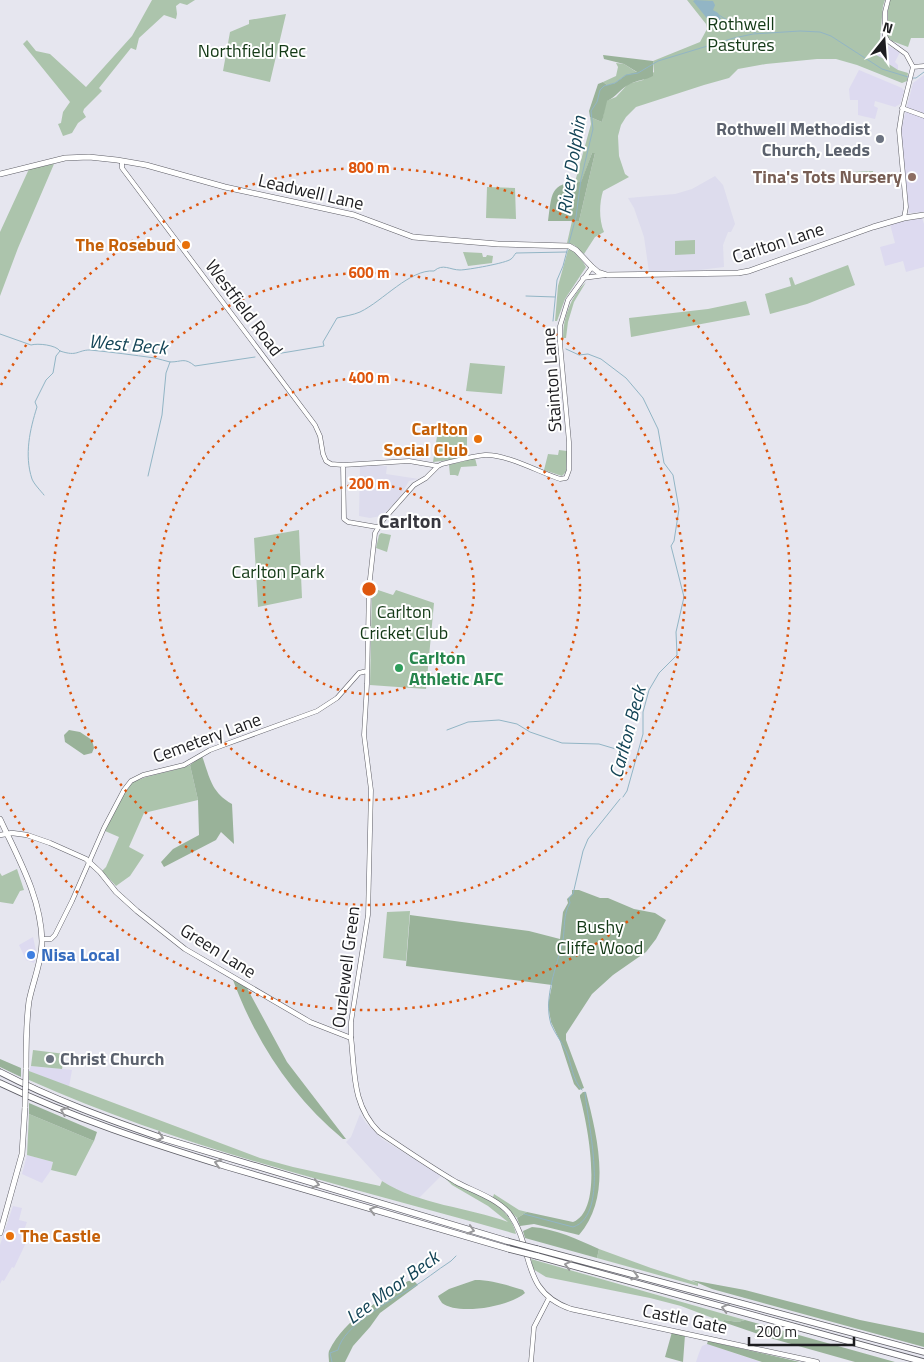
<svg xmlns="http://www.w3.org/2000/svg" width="924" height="1362" viewBox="0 0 924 1362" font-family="'Titillium Web',sans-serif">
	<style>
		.commercial { fill: #dddaf0 }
		.built { fill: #dddced }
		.green { fill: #acc4ac }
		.forest { fill: #99b299 }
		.water { fill: #92b5c5 }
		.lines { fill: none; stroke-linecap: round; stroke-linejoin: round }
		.stream { stroke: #92b5c5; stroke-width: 1 }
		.tertiary-casing { stroke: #5e5e66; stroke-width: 5 }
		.secondary-casing { stroke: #5e5e66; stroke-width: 5.5 }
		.primary-casing { stroke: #5e5e66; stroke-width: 6 }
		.motorway-casing { stroke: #5e5e66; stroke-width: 7 }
		.tertiary { stroke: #fff; stroke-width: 4 }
		.secondary { stroke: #fff; stroke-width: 4.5 }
		.primary { stroke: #fff; stroke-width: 5 }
		.motorway { stroke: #fff; stroke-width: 5.5 }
		.primary-bridge-casing { stroke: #5e5e66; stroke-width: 6; stroke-linecap: butt }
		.motorway-bridge-casing { stroke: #5e5e66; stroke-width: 7; stroke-linecap: butt }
		.primary-bridge { stroke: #fff; stroke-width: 5 }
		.motorway-bridge { stroke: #fff; stroke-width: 5.5 }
		.oneway { stroke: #99999b }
		.ring { fill: none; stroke: #de560d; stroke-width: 2.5; stroke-dasharray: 2.5 5 }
		.worship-dot { fill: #6b7280; stroke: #fff; stroke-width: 2 }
		.education-dot { fill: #8d6e63; stroke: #fff; stroke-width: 2 }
		.food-dot { fill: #e8710a; stroke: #fff; stroke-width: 2 }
		.leisure-dot { fill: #2e9e5b; stroke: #fff; stroke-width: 2 }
		.shop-dot { fill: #3f7fe0; stroke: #fff; stroke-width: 2 }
		.labels { text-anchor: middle; stroke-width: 4; stroke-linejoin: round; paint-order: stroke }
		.park-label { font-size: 18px; fill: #133916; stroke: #fff }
		.worship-label { font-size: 18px; font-weight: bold; fill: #5b616d; stroke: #fff; text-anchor: end }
		.education-label { font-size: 18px; font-weight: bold; fill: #785e54; stroke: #fff; text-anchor: end }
		.street-label { font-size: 18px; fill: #1d1d20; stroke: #fff }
		.food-label { font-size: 18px; font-weight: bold; fill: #c56008; stroke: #fff; text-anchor: end }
		.leisure-label { font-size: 18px; font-weight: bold; fill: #27864d; stroke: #fff; text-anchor: start }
		.shop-label { font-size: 18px; font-weight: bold; fill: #366cbe; stroke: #fff; text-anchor: start }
		.water-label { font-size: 19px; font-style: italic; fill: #134456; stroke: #fff }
		.quarter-label { font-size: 20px; font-weight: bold; fill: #37373e; stroke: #fff }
		.centre { fill: #de560d; stroke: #fff; stroke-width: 2.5 }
		.ring-label { font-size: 15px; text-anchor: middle; font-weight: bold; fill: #de560d; stroke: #fff; stroke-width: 4; stroke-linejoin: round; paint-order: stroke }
	</style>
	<rect width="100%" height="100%" fill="#e6e6ef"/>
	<path class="commercial" d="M 880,39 L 884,44 L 900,52 L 895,62 L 898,65 L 898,71 L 874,54 Z
		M 859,70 L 902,88 L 904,91 L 900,104 L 895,107 L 875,101 L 874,106 L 878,108 L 875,119 L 858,115 L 858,100 L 850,100 L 849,89 Z
		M 924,75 L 924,212 L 909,213 L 901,130 L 913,83 Z
		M 922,218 L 924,224 L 924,267 L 906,272 L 903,261 L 885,266 L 880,247 L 895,243 L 890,224 Z
		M 33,937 L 37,955 L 34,963 L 26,960 L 19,945 Z
		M 31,1066 L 72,1070 L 69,1087 L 29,1071 Z
		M 27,1155 L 53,1162 L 51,1170 L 42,1183 L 22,1174 Z
		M 13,1206 L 22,1208 L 19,1220 L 27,1222 L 24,1230 L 31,1232 L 14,1268 L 12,1267 L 4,1281 L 2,1280 L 0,1284 L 0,1245 Z
		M 707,1344 L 761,1362 L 696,1362 L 699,1353 L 702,1346 Z"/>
	<path class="built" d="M 715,176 L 723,185 L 735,224 L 731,232 L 728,232 L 723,245 L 724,267 L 691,271 L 649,272 L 644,237 L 634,208 L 628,198 L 675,194 L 692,189 Z
		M 360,466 L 387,466 L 386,474 L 419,479 L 409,481 L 398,500 L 381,516 L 370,518 L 359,516 Z
		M 360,1114 L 366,1123 L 382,1139 L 441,1176 L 419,1198 L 395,1189 L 382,1181 L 346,1142 L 351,1137 Z"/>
	<path class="green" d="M 152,0 L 195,0 L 187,5 L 180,3 L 176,6 L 177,14 L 176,19 L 164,15 L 139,38 L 136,50 L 131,48 L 99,88 L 102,91 L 84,109 L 83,112 L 86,117 L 78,123 L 72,133 L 63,136 L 58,124 L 61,123 L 63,112 L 70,102 L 23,44 L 27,40 L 36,51 L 50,54 L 86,87 L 132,36 Z
		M 687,0 L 885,0 L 883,6 L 880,39 L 874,54 L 884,59 L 884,61 L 898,70 L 908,73 L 907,81 L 902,83 L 857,65 L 836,59 L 817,59 L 766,64 L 738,69 L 729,78 L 704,85 L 636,107 L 626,117 L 621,125 L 618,136 L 619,156 L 625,174 L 629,177 L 603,191 C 599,204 599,220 604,232 L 595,237 L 584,254 L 574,245 L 567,243 L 572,221 L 579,221 L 595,153 L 592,153 L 581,183 L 575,182 L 591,124 L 590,117 L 602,122 L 606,101 L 616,97 L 628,84 L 643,80 L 654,72 L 653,61 L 700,42 L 707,29 L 706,24 Z
		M 890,0 L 924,0 L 924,38 L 911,38 L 908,47 L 892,41 L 888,37 L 888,9 Z
		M 286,14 L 270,82 L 223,71 L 230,32 L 249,24 L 249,20 Z
		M 616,63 L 624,64 L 638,73 L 623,77 L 615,83 L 607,85 L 603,82 L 616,76 L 618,67 Z
		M 54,164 L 18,248 L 0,296 L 0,232 L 29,169 Z
		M 873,171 L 874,183 L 853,184 L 851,172 Z
		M 487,187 L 515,188 L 516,219 L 486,218 Z
		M 695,240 L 695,254 L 675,255 L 675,241 Z
		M 571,249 L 583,262 L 586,267 L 565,299 L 557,321 L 555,321 L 558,286 L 568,250 Z
		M 463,252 L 482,253 L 483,257 L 486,257 L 487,255 L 493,256 L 492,263 L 468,266 Z
		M 848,265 L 855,285 L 807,304 L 770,314 L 765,294 L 791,286 L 789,278 L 792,277 L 795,285 Z
		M 586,282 L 574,302 L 568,322 L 566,338 L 563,338 C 563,317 571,296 586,282 Z
		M 746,301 L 750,315 L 631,337 L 629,318 L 708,309 Z
		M 470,363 L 505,366 L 502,394 L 466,391 Z
		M 467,427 L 467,456 L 450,460 L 433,462 L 438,430 L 457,430 Z
		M 559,450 L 567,451 L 566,472 L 562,476 L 544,470 L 548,454 L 558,455 Z
		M 475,458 L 477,466 L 461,467 L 458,476 L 455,475 L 450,475 L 449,465 Z
		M 299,530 L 302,598 L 258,607 L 254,538 Z
		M 381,533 L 391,535 L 387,552 L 376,548 L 379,535 Z
		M 372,588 L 393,595 L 396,590 L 434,603 L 426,689 L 370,685 Z
		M 190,765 L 198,800 L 144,813 L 129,847 L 144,855 L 130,876 L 116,886 L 102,871 L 106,867 L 119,837 L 105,831 L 124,794 L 133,782 L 146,777 L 182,768 Z
		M 17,869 L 24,890 L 20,891 L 13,904 L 0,902 L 0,873 L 2,876 Z
		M 410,911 L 406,961 L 383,958 L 387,912 Z
		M 33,1050 L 65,1054 L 62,1069 L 31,1066 Z
		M 29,1071 L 260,1158 L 293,1167 L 380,1186 L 382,1181 C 419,1205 468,1207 508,1222 L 488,1206 L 452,1185 L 444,1177 C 470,1191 509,1202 516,1234 C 352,1187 185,1150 29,1080 Z
		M 29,1114 L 94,1141 L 76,1176 L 51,1170 L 53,1162 L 27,1155 Z
		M 494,1194 L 519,1210 L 527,1212 L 517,1218 L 506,1207 L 493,1197 Z
		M 599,1249 L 651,1268 L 698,1283 L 698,1286 L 597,1258 Z
		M 531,1259 L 745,1320 L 738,1322 L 724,1320 L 723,1322 L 681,1306 L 650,1298 L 546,1277 L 533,1269 Z"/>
	<path class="forest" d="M 603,55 L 653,61 L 653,76 C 646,80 637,80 630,84 C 621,88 616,97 607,101 L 602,122 L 590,117 L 589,111 L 598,84 L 603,82 L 607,85 L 615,83 L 626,75 L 637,72 L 624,64 L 604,59 Z
		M 592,153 L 595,153 L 579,221 L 548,221 C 552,195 549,182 581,182 Z
		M 69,730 L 80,732 L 92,740 L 94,748 L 92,753 L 84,755 L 65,742 L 64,735 Z
		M 202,756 C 210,778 211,792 232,804 L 234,844 L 221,832 L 216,840 L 164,867 L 161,862 L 173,849 L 199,835 L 198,800 L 190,765 Z
		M 572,890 L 579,890 L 600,898 L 608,898 L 634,909 L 655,913 L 666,920 L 656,939 L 646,952 L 613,975 L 592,994 L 566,1034 L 566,1040 L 584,1088 L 579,1090 L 574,1084 L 560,1041 L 551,1022 L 548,1005 L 552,985 L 406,966 L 410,915 L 529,931 L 560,939 L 563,912 L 568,903 L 567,899 L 572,894 Z
		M 233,980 L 247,988 L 287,1062 L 346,1139 L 343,1139 C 292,1097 256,1042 233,980 Z
		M 0,1059 L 21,1068 L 21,1077 L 0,1067 Z
		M 583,1092 L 586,1092 C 597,1136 613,1196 579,1235 L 534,1224 L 520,1226 L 517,1218 L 527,1212 L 573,1222 C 605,1209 587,1123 580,1097 L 580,1095 Z
		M 29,1103 L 97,1132 L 94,1141 L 29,1114 Z
		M 532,1227 C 556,1229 577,1239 599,1249 L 597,1258 L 525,1238 L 523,1231 Z
		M 475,1280 C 492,1280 506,1285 523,1290 L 525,1293 C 510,1306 459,1316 442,1303 C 442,1303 438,1297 438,1296 L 449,1289 Z
		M 691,1280 L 745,1290 L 860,1320 L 924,1333 L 924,1347 L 712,1289 Z
		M 408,1281 L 414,1281 L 418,1285 L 380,1313 L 370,1327 L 353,1346 L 345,1362 L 329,1362 C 329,1359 328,1354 329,1351 C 346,1317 379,1302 408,1281 Z
		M 724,1320 L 738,1322 L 745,1320 L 895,1362 L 855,1362 L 770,1338 L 723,1322 Z
		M 672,1332 L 685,1335 L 683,1362 L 665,1357 Z
		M 708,1341 L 800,1362 L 762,1362 L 707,1344 Z"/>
	<path class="water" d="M 695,0 L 713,1 L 715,5 L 713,10 L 718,13 L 721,19 L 719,23 L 709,21 L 693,1 Z"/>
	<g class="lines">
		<path class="stream" d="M 719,15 C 730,23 744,26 756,33
			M 912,78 L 916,78 L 924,72
			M 569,243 L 576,217 L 581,179 L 593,129 L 591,111 L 597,102 L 600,90 L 604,86 L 615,83 L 626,75 L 638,73 L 658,61 L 734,38 L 753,34 L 800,31 L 820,32 L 831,36 L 882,69 L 908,77
			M 526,296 L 555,297
			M 553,321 L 557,280 L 563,266 L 568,247
			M 0,334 L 31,345 C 38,343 56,345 60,351 C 78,357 77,350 90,350 C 111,352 133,355 155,358 C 160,359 165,361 170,362 C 182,362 184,357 195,366 L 255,357
			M 566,349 L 579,355 L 588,354 L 601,359 L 626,378 L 643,398 L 658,429 L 664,463 L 673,475 L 679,509 L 674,541 L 671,546 L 684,597 L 676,632 L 677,655 L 659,673 L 649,690 L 643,712 L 643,734 L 627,791 L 623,797
			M 270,355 L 324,346 L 323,342 L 337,318 C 345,316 353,315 360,312 C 383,301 410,269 434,271 C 443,263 450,270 460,270 C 467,270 507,263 511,259 C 513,258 514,255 516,253 L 567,252
			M 148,476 L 162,415 L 166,373 L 170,362
			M 44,495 C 40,490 34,484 32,479 C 24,455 30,429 37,407 L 35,402 L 46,380 L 53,373 L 56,356 L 60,351
			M 447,730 L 468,722 L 499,720 L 517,724 L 530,732 L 562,743 L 599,744 L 626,752
			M 582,1090 C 572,1080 572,1064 566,1051 C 562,1042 555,1034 551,1024 C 543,998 557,966 563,940 C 565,927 563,915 570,903 L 569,898 L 573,894 L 583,851 L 588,839 L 620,799
			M 524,1214 L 573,1227 C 611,1215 587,1121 585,1092
			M 332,1362 L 330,1353 L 338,1350 C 343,1326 389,1301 410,1289 C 424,1281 437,1270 451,1261 L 456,1256"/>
		<g class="tertiary-casing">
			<path id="tertiary" d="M 888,0 L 885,12 L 885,36 L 888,41 L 906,54 L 913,67 L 902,111 L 899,130 L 906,207 L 904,218
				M 913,67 L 924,66
				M 902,108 L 924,116
				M 122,161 L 122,168 L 315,425 L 320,436 L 323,454 L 326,461 L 331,464 L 343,465 L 409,461 L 438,466
				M 583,278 L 606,275
				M 343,465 L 344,519 L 348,522 L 377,527
				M 42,939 L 51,939 L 55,935 L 72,901 L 104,828 L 124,790 L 131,781 L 143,775 L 184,765 L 210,750 L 317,711 L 337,698 L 359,673 L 367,671
				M 351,1038 L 351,1022 L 368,915 L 371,790 L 364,735 L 367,684 L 369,588 L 375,533 L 383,520 L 414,485 L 426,478 L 438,466 L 442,464 C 455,461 472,456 485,455 C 506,454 539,472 560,479 L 566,478 L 569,470 L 569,442 L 560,343 L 560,326 L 568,300 L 592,267
				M 531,1362 L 534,1327 L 549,1298"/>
		</g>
		<g class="secondary-casing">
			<path id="secondary" d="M 0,835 L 12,833 L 27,835 L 50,843 L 86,859 L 100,872 L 116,892 L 137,911 L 185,949 L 310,1022 L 351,1038 C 355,1073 352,1105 379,1132 C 404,1149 429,1166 456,1182 C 473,1191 496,1198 509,1213 C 535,1248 519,1291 571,1309 L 817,1362"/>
		</g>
		<g class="primary-casing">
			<path id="primary" d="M 0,174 L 65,158 L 89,157 L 117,160 L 146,165 L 225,187 L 354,215 L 413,237 L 498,244 L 569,246 L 576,250 L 592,267 L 598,272 L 607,275 L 738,273 L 749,271 L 873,227 L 904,218 L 924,215
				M 0,819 C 18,858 41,897 42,941 C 42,961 33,981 29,1001 C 26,1023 26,1047 26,1069
				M 0,1233 L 22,1154 L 25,1107"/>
		</g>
		<g class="motorway-casing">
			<path id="motorway" d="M 0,1072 C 52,1099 107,1119 162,1138 L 507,1241
				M 0,1083 C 73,1118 150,1143 228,1167 C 321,1195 415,1222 509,1249
				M 537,1249 L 924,1352
				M 537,1256 L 924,1362"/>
		</g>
		<use href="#tertiary" class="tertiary"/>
		<use href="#secondary" class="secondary"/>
		<use href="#primary" class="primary"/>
		<use href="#motorway" class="motorway"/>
		<g class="primary-bridge-casing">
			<path id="primary-bridge" d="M 25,1107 L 26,1069"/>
		</g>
		<g class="motorway-bridge-casing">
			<path id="motorway-bridge" d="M 507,1241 L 537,1249
				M 509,1249 L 537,1256"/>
		</g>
		<use href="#primary-bridge" class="primary-bridge"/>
		<use href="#motorway-bridge" class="motorway-bridge"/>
	</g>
	<defs><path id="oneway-chevron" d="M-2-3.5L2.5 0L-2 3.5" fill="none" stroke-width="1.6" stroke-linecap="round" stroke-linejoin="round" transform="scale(1.25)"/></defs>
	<g class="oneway">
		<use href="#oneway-chevron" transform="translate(64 1111) rotate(-157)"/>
		<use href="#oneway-chevron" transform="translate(160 1137) rotate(18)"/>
		<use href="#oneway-chevron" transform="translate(218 1163) rotate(-163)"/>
		<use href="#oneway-chevron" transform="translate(316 1184) rotate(17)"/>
		<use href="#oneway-chevron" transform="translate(373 1210) rotate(-164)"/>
		<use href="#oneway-chevron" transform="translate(471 1230) rotate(17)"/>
		<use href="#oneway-chevron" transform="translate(568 1265) rotate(-165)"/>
		<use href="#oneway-chevron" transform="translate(635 1276) rotate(15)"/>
		<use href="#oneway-chevron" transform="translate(725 1308) rotate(-165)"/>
	</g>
	<g class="ring">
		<circle cx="369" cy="589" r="105"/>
		<circle cx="369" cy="589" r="211"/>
		<circle cx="369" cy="589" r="316"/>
		<path d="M1 385A421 421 0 1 1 1 793"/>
	</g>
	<g class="worship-dot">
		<circle cx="880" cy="139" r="5"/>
		<circle cx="50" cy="1059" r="5"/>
	</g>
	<circle class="education-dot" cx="912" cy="177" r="5"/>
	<g class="food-dot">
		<circle cx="186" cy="245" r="5"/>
		<circle cx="478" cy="439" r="5"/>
		<circle cx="10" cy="1236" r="5"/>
	</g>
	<circle class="leisure-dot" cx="399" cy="668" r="5"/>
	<circle class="shop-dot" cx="31" cy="955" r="5"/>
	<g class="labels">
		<g class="park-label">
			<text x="741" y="30">Rothwell<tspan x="741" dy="21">Pastures</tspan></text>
			<text x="252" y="57">Northfield Rec</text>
			<text x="278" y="578">Carlton Park</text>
			<text x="404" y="618">Carlton<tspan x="404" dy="21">Cricket Club</tspan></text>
			<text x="600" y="933">Bushy<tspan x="600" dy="21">Cliffe Wood</tspan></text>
		</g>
		<g class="worship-label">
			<text x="870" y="135">Rothwell Methodist<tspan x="870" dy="21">Church, Leeds</tspan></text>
			<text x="60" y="1065" text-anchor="start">Christ Church</text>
		</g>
		<g class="education-label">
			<text x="902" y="183">Tina's Tots Nursery</text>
		</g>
		<g class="street-label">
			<text transform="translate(311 192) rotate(13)" y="6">Leadwell Lane</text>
			<text transform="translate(778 243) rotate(-18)" y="6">Carlton Lane</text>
			<text transform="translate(244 308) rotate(53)" y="6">Westfield Road</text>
			<text transform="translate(552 380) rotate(-94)" y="6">Stainton Lane</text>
			<text transform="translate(207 738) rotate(-20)" y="6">Cemetery Lane</text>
			<text transform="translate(218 951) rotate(32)" y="6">Green Lane</text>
			<text transform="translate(346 967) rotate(-83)" y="6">Ouzlewell Green</text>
			<text transform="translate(685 1319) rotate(12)" y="6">Castle Gate</text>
		</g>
		<g class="food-label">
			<text x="176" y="251">The Rosebud</text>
			<text x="468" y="435">Carlton<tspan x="468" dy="21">Social Club</tspan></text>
			<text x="20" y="1242" text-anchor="start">The Castle</text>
		</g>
		<g class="leisure-label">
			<text x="409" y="664">Carlton<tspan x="409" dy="21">Athletic AFC</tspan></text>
		</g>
		<g class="shop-label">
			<text x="41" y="961">Nisa Local</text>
		</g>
		<g class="water-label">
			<text transform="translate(571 165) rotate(-81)" y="7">River Dolphin</text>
			<text transform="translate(128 344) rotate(5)" y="7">West Beck</text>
			<text transform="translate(627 732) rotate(-75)" y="7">Carlton Beck</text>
			<text transform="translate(392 1287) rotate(-36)" y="7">Lee Moor Beck</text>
		</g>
		<g class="quarter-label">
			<text x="410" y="528">Carlton</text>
		</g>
	</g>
	<circle cx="369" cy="589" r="8" class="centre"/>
	<g class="ring-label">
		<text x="369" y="173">800 m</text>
		<text x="369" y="278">600 m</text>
		<text x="369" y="383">400 m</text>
		<text x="369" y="489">200 m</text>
	</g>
	<g transform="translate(884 40) rotate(17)" stroke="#ffffff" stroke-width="4" paint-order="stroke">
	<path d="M0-4L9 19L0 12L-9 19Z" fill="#1d1d20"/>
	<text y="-8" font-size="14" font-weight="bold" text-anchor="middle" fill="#1d1d20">N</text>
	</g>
	<path d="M749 1337v8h105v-8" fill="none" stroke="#1d1d20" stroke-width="2.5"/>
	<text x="756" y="1337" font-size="15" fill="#1d1d20" stroke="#ffffff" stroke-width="4" paint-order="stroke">200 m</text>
</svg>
